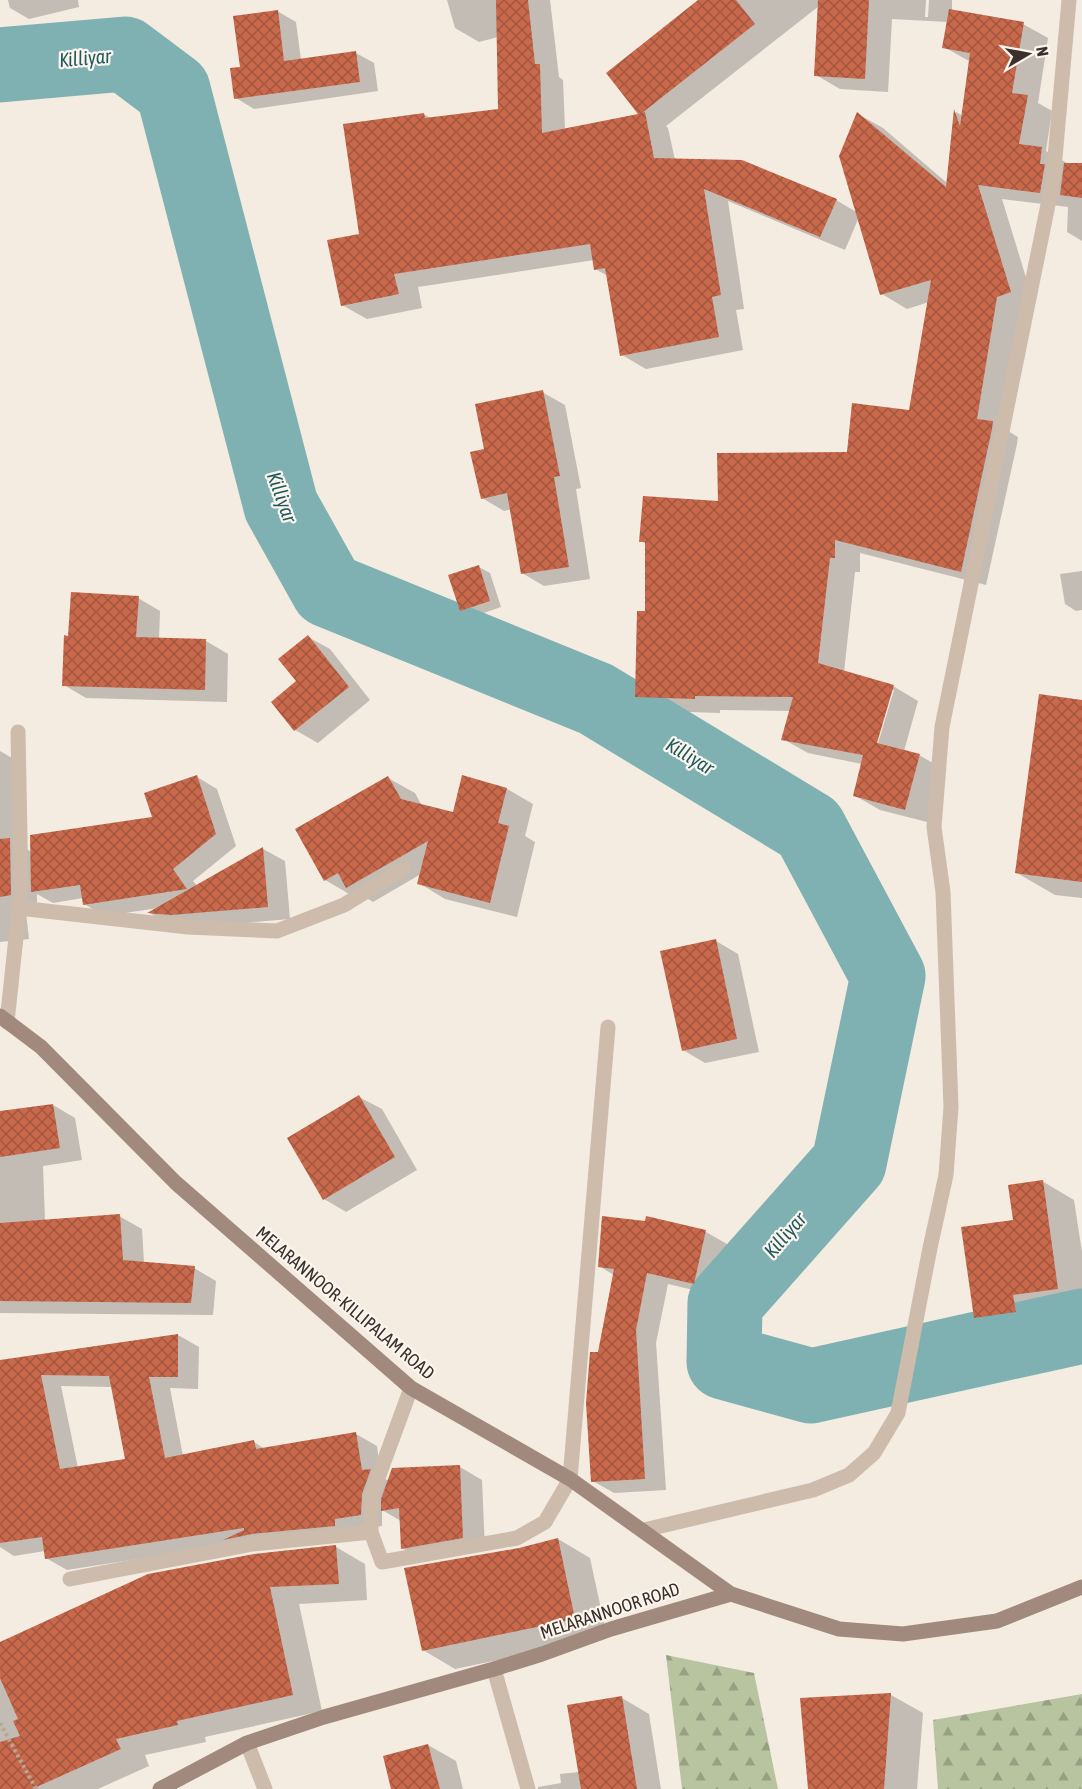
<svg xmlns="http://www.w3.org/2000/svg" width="1082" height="1789" viewBox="0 0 1082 1789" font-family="'Asap Condensed',sans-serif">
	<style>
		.forest { fill: url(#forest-firs) }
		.shadow { fill: #0003; fill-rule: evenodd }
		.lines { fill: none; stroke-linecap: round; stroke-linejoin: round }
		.river { stroke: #7fb0b2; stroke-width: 75 }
		.building { fill: url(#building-cross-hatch); fill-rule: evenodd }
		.path { stroke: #b9a596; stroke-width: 4; stroke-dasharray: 3 3; stroke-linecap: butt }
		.lane { stroke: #cdbbac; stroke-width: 15 }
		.street { stroke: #cdbbac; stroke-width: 15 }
		.secondary { stroke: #a18a7d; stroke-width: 15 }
		.labels { text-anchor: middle; stroke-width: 4.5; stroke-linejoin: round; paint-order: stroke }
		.street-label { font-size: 18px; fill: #3b302b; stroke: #fbf5ee }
		.water-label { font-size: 20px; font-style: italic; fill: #1f5a5e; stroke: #fbf5ee }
	</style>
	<defs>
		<pattern id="forest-firs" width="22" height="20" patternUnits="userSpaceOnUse" patternTransform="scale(1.5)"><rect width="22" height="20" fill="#b8c4a0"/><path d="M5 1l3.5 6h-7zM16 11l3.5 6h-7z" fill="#97a083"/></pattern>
		<pattern id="building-cross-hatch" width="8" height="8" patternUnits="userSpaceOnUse" patternTransform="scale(1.5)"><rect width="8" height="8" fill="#c8694b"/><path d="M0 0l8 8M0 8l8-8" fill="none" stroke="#a4573f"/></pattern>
	</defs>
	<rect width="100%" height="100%" fill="#f4ebe1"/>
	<path class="forest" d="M 666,1655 L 754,1673 L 778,1789 L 682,1789 Z
		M 1082,1694 L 1082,1789 L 938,1789 L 933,1720 Z"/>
	<path class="shadow" d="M 8,0 L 78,0 L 79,7 L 29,19 L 10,8 Z
		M 447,0 L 550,0 L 559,77 L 563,80 L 565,130 L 641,115 L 700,0 L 926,0 L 925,17 L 928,17 L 929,0 L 952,0 L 952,11 L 1023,24 L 1048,38 L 1038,103 L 1052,111 L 1046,151 L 1067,163 L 1067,165 L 1082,165 L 1082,241 L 1067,232 L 1068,207 L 1002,199 L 1035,307 L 1022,311 L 1003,428 L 1018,437 L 1017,444 L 986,585 L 860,553 L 860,572 L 855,572 L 844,672 L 893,686 L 918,701 L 904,751 L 919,755 L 945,770 L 931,823 L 880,810 L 854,795 L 862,764 L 808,753 L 783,739 L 791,711 L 720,710 L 720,713 L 662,711 L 637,697 L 647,613 L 646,544 L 641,541 L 719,503 L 848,454 L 910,412 L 929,302 L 907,309 L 882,294 L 859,217 L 845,250 L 728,201 L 744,309 L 736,310 L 743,350 L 646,369 L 622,355 L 608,276 L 595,269 L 594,260 L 418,287 L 422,308 L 367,319 L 342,305 L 361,235 L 423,114 L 431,118 L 500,110 L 498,37 L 479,42 L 455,28 ZM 819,6 L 816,75 L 840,89 L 888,92 L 892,19 L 948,22 L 944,47 L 969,61 L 963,116 L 956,112 L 947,183 L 883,128 L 858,114 L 858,213 L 836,200 L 675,160 L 668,128 L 666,126 ZM 891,690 L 894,690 L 876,750 L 873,750 Z
		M 277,11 L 296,22 L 301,60 L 356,53 L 374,63 L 378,91 L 254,109 L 236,98 L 242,68 Z
		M 542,392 L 565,405 L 581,488 L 576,489 L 590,579 L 544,586 L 522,573 L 512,509 L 504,511 L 482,498 L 485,451 Z
		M 479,567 L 490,573 L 501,607 L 472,617 L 461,610 Z
		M 1082,571 L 1082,610 L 1076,611 L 1065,604 L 1060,574 Z
		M 138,598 L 160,611 L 159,640 L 206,641 L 228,654 L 227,702 L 86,698 L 64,685 L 70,637 Z
		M 308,637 L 330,649 L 370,700 L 318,743 L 295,730 L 273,702 L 298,682 Z
		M 1082,702 L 1082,898 L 1055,895 L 1017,873 Z
		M 0,751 L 12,758 L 25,848 L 31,852 L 154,818 L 197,777 L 217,789 L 236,846 L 193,881 L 197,886 L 263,849 L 285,861 L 290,919 L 194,927 L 171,925 L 150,913 L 158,908 L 105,916 L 84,904 L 83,898 L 53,903 L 37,894 L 37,910 L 26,912 L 29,939 L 0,942 Z
		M 388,778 L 415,793 L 422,806 L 454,814 L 507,789 L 533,804 L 525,836 L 535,842 L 517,917 L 445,899 L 419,883 L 421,874 L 373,902 L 357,892 L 351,895 L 325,880 Z
		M 716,941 L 738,954 L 759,1052 L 705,1063 L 683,1050 Z
		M 359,1097 L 382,1109 L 417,1170 L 346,1212 L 324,1199 Z
		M 53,1105 L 75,1118 L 82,1160 L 43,1166 L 45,1221 L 119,1216 L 142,1229 L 144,1263 L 194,1268 L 216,1281 L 213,1315 L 0,1313 L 0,1113 Z
		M 1042,1181 L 1074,1200 L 1082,1252 L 1082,1308 L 1045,1313 L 1047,1330 L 1008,1336 L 975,1317 L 1015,1221 Z
		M 647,1218 L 706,1232 L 727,1244 L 715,1295 L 668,1284 L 656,1343 L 666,1490 L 614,1493 L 593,1481 L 599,1353 L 614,1275 L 599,1266 L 646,1222 Z
		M 178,1335 L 199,1347 L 198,1389 L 170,1388 L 183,1456 L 254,1442 L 265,1449 L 356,1434 L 377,1446 L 381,1477 L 389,1481 L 460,1467 L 482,1480 L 485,1550 L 424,1561 L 402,1548 L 401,1521 L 382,1510 L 382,1526 L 233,1544 L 67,1570 L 46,1558 L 45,1551 L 14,1556 L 0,1547 L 0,1361 ZM 61,1386 L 112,1387 L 126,1461 L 78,1468 Z
		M 558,1539 L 590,1558 L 607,1637 L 455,1669 L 423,1650 L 519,1549 Z
		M 336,1547 L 365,1564 L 367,1600 L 299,1604 L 322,1711 L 205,1737 L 206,1742 L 145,1755 L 149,1766 L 98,1789 L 0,1789 L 0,1644 Z
		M 891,1695 L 923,1713 L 917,1789 L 809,1789 L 801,1700 Z
		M 622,1698 L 649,1714 L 661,1789 L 538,1789 L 538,1787 L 561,1783 L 560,1774 L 579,1772 Z
		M 428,1745 L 456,1761 L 463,1789 L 393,1789 Z"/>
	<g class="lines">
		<path class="river" d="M 0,65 L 125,54 L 173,90 L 281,506 L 328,590 L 596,699 L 809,828 L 888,976 L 849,1163 L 725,1303 L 724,1362 L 811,1386 L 1082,1326"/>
	</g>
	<path class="building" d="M 496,0 L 528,0 L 535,64 L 540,64 L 542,133 L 638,114 L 606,73 L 698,0 L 736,0 L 755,24 L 642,113 L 645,112 L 654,158 L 742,160 L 837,199 L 820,237 L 704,189 L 721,295 L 712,297 L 719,337 L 620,356 L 605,268 L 594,270 L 590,244 L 394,274 L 399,294 L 341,306 L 327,240 L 359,234 L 343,124 L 424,113 L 425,118 L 498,109 Z
		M 818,0 L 869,0 L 865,79 L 814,76 Z
		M 949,9 L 1024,22 L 1012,93 L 1028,95 L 1019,144 L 1042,147 L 1040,164 L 1045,164 L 1040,193 L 978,185 L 1011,292 L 997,297 L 977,419 L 993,421 L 992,429 L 961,572 L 835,540 L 835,558 L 830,558 L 818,663 L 894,685 L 877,743 L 920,754 L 905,810 L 853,796 L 863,755 L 781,740 L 793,697 L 695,696 L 695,699 L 635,697 L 637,611 L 645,611 L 645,542 L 639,542 L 643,496 L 718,501 L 717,453 L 847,452 L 852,403 L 909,410 L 931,280 L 880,295 L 839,156 L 857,112 L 946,187 L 954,109 L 960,126 L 970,53 L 942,48 Z
		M 278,10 L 284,61 L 356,51 L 360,82 L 234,99 L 230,68 L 240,67 L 233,16 Z
		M 1064,163 L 1082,163 L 1082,198 L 1060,195 Z
		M 543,390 L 560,476 L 554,477 L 569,567 L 521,574 L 507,493 L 481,499 L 470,452 L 484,449 L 475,404 Z
		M 479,565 L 490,601 L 460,611 L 448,575 Z
		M 71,592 L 139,596 L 136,637 L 206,639 L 205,690 L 62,686 L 64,635 L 68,636 Z
		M 308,635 L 349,687 L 294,731 L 271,702 L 296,681 L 278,659 Z
		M 1039,694 L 1082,700 L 1082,882 L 1015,873 Z
		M 197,775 L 216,834 L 173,869 L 187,889 L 83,905 L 80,885 L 31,892 L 30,835 L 152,817 L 144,793 Z
		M 462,775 L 507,788 L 498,823 L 509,826 L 490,903 L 417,884 L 428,841 L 346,888 L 338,873 L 324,881 L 295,829 L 388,776 L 401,799 L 453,812 Z
		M 10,838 L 11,895 L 0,897 L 0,839 Z
		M 263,847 L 268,907 L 171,915 L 147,913 Z
		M 716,939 L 737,1039 L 682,1051 L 660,951 Z
		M 359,1095 L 395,1157 L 323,1200 L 287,1138 Z
		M 53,1104 L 60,1148 L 0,1157 L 0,1111 Z
		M 1043,1180 L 1058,1289 L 1013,1295 L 1016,1312 L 974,1318 L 961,1227 L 1013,1220 L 1008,1185 Z
		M 120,1214 L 123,1260 L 195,1266 L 191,1303 L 0,1301 L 0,1223 Z
		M 602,1216 L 645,1221 L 646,1216 L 706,1230 L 694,1284 L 647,1273 L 636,1330 L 645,1479 L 591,1482 L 586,1403 L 590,1352 L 598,1352 L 614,1269 L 598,1267 Z
		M 178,1334 L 178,1377 L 149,1377 L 165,1458 L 254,1440 L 256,1449 L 356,1432 L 362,1470 L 371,1469 L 362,1494 L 361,1515 L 335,1519 L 335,1526 L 252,1534 L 223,1540 L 244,1530 L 244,1528 L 45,1559 L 42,1537 L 0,1543 L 0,1360 ZM 41,1375 L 109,1376 L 125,1459 L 60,1469 Z
		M 460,1465 L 463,1538 L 401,1549 L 399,1508 L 381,1511 L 381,1499 L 392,1468 Z
		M 558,1538 L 575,1619 L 422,1651 L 404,1568 L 519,1548 Z
		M 336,1545 L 339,1584 L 270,1587 L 293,1695 L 177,1721 L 178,1725 L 116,1739 L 121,1749 L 32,1789 L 0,1789 L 0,1742 L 20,1736 L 13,1721 L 18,1719 L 0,1678 L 0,1642 L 148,1574 L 254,1554 Z
		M 891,1693 L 884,1789 L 808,1789 L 800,1698 Z
		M 622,1696 L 637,1789 L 581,1789 L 567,1705 Z
		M 428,1744 L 440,1789 L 391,1789 L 383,1756 Z"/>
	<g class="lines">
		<path class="path" d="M 0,1723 L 36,1789"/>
		<path class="lane" d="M 570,1479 L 608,1027"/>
		<path class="street" d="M 19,908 L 188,927 L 277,931 L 344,905 L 404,868
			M 7,1022 L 21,890 L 18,732
			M 644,1530 L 813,1490 L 849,1475 L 874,1453 L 898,1413 L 930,1248 L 946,1175 L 951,1107 L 943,892 L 934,827 L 942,727 L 1053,180 L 1069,0
			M 371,1532 L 382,1562 L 517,1538 L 545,1522 L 570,1479
			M 70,1579 L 253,1544 L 371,1532 L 371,1497 L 411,1388
			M 494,1669 L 528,1789
			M 247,1743 L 265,1789"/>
		<path class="secondary" d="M 0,1016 L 41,1047 L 176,1183 L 411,1388 L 570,1479 L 731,1594
			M 160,1789 L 247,1743 L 324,1717 L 494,1669 L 542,1654 L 611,1629 L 731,1594 L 839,1629 L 903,1634 L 997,1621 L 1082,1587"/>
	</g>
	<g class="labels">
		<g class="street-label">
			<text transform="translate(345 1303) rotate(40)" y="6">MELARANNOOR-KILLIPALAM ROAD</text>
			<text transform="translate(610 1611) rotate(-18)" y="6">MELARANNOOR ROAD</text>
		</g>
		<g class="water-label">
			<text transform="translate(85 58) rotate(-5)" y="7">Killiyar</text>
			<text transform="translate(282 497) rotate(70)" y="7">Killiyar</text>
			<text transform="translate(690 756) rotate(31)" y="7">Killiyar</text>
			<text transform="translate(785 1235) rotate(-49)" y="7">Killiyar</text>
		</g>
	</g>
	<g transform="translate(1028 54) rotate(80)" stroke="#fbf5ee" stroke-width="4.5" paint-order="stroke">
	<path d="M0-4.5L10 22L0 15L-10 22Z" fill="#3b302b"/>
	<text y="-9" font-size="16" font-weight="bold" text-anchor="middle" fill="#3b302b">N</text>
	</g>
</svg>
